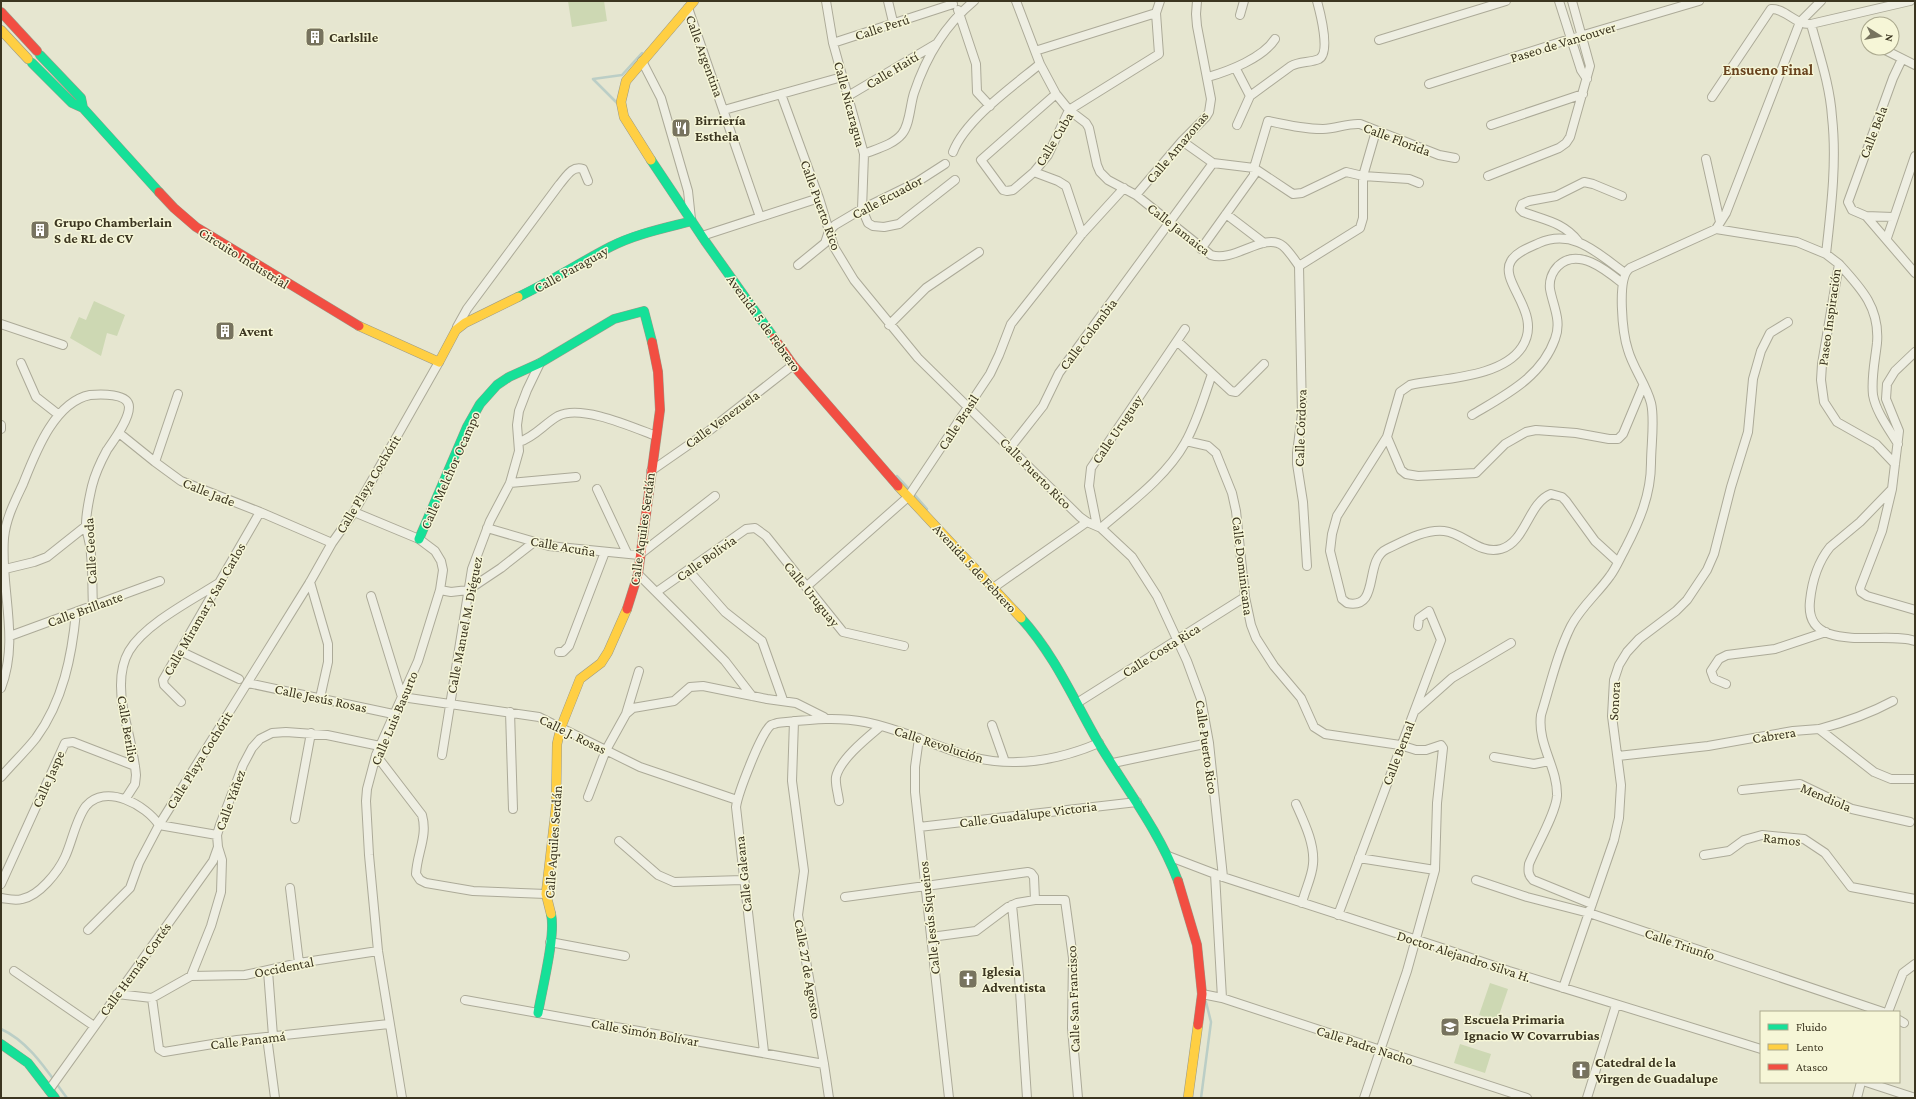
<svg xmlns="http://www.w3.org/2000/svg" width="1916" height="1099" viewBox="0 0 1916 1099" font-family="'Crimson Pro',serif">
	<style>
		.green { fill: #cdd8b3 }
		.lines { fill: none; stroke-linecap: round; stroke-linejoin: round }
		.stream { stroke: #bbcec6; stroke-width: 2.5 }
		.street-casing { stroke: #acaa98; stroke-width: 10 }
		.fast-casing { stroke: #9b9a88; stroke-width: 10 }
		.slow-casing { stroke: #9b9a88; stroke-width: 10 }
		.jam-casing { stroke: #9b9a88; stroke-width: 10 }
		.street { stroke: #eeeee2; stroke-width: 8 }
		.fast { stroke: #16e098; stroke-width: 9 }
		.slow { stroke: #ffcf43; stroke-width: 9 }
		.jam { stroke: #f24e42; stroke-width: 9 }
		.labels { text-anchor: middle; stroke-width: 3; stroke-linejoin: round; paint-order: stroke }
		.street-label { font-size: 14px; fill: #3b3520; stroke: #f6f6d7 }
		.poi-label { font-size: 14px; font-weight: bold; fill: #3b3520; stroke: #f6f6d7; text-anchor: start }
		.neighbourhood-label { font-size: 15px; font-weight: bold; fill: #68431f; stroke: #f6f6d7 }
	</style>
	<rect width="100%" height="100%" fill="#e6e6d0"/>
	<path class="green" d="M 568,1 L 604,1 L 607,21 L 572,27 Z
		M 94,301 L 125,315 L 117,336 L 107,333 L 101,356 L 70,338 L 79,317 L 86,320 Z
		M 1490,983 L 1508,989 L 1497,1021 L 1479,1015 Z
		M 1460,1044 L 1491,1054 L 1485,1073 L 1454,1063 Z"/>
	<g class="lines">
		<path class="stream" d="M 617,103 L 593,79 L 622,75 L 642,53
			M 897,476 L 910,490
			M 913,493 L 927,509
			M 1,1029 C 30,1042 49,1074 67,1098
			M 1201,1098 L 1211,1022 L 1206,1002"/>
		<g class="street-casing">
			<path id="street" d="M 826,1 L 833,43 L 864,154 L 862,209 L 868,223 L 873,226 L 884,227 L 899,224 L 955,180
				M 888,1 L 893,22
				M 1016,1 L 1040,64 L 1056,94 L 1069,110 L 1086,123 L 1089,128 L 1097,165 L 1100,172 L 1108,180 L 1136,195 L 1211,255 C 1234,263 1265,231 1283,246 C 1289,251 1294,259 1299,266
				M 1559,1 L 1581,70 L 1587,79
				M 688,8 L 760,217
				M 958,10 L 976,64 L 977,92 L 990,106
				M 1240,15 L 1244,1
				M 1811,24 C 1819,54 1830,85 1832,117 C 1837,162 1831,209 1826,254 L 1839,264 L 1822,364 L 1821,380 L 1824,402 L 1837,422 L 1876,444 L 1895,464
				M 1379,40 L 1506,1
				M 833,43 L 953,4
				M 1881,48 L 1915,65
				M 1035,51 L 1156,13
				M 1902,59 L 1893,78 L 1848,202 L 1852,210 L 1866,216 L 1915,273
				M 642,61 L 661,98 L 688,191 L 691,219
				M 1236,69 L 1250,96
				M 1208,77 C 1229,71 1263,58 1275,39
				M 1429,84 L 1570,39 L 1699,1
				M 781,94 L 819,198 L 834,247 L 854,280 L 918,358 L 1080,517 L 1087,522 L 1101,528 L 1132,557 L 1157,596 L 1187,661 L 1201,699 L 1209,743 L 1223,877
				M 1056,94 L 981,160 L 1003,190 L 1007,191 L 1013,190 L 1034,172 L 1048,155 L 1069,110 L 1159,54 L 1156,13 L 1160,1
				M 848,96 L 936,44
				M 1712,97 L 1771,9 C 1785,8 1795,25 1811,24 L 1910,1
				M 724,110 L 842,77
				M 1237,125 L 1250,96 L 1291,66 C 1300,61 1310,63 1319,59 C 1331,53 1320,12 1317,1
				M 1491,125 L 1583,94
				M 1182,141 L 1213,163 L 1254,168 L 1293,194 L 1302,193 L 1346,172 L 1363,176 L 1409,179 L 1419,183
				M 953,152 C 965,120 1013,86 1040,64
				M 864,154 C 876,149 893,145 902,134 C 910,124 910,105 914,93 C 926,57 945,25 974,1
				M 1706,159 L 1720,222
				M 1034,172 L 1058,181 L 1066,186 L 1082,234
				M 1488,176 L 1559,148 L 1566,143 L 1570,137 L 1590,66 L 1572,1
				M 1136,195 L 1182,141 L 1206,117 L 1209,112 L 1211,99 L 1197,26 L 1196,14 L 1197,1
				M 1226,214 L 1264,243
				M 1866,216 L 1893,217
				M 1716,229 L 1726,213 L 1800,22 L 1821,1
				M 702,236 L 819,198
				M 1887,238 L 1915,156
				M 1578,241 C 1563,222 1544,220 1523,212 L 1520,209 L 1522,204 L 1529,201 L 1556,196 L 1584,182 L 1593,184 L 1622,196
				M 1201,249 L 1254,175 L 1254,168 L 1268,121 C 1286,125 1304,129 1323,129 C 1336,129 1347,123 1360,124 L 1439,155 L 1455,158
				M 1839,264 C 1861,288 1880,308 1877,343 C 1875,361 1871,378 1873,395 C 1876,412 1889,429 1898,444
				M 798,265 L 825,243 L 829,231 L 835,225 L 862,209 L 917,182 L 945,164
				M 1299,266 L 1302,414 L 1297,453 L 1297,464 L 1303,502 L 1307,566
				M 1299,266 L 1360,228 L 1363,218 L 1363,176 L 1376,131
				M 1,324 L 63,345
				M 889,325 L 926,288 L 979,252
				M 457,327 L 467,309 L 559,185 C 566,177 572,165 583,169 L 588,181
				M 1177,341 L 1231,391 L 1236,392 L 1264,364
				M 1915,352 L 1895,371 L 1887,384 L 1886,399 L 1899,431 L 1895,464 L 1892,489 L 1882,531 L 1860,588 L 1861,592 L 1867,596 L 1915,610
				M 21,363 L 36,397 L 59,415
				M 178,394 L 155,462 L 181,481 L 260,512 L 332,543
				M 1472,415 C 1505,395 1541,378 1555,339 C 1562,321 1553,306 1550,289 C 1549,281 1552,272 1558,266 C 1578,247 1606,270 1622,283
				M 1,425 L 1,429
				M 119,433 L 155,462
				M 1387,437 L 1401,470 L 1406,474 L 1418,476 L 1476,473 L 1505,444 L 1526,432 L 1536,430 L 1576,433 L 1609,439 L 1618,439 L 1623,434 L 1643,386
				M 1186,441 L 1208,446 L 1216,453 L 1232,493 L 1236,511 L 1245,597 L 1251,625 L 1256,638 L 1274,666 L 1301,698 L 1314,727 L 1325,734 L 1400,745 L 1416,750 L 1426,750 L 1441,745 L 1443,748 L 1437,803 L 1435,870 L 1407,971 L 1364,1098
				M 519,442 C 535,437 544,424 558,416 C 581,404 632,427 656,436
				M 1010,448 L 1043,406 L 1059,373 L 1213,163
				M 651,471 L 710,430 L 793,365
				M 510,483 L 576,477
				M 597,489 L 627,553
				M 1891,490 L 1860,522 L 1830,547 C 1818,562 1812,581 1810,601 C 1804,656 1885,630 1915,641
				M 354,512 L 419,539 L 435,551 L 441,561 L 443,570 L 440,590 L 418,661 L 376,755 L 367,789 L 366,801 L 369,855 L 378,951 L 402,1098
				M 1097,526 L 1089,486 L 1091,468 L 1185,329
				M 487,528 L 549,546 L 639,555 L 715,496
				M 1101,528 C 1130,503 1166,477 1185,443 C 1197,422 1204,397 1212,374
				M 1618,562 L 1595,541 L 1566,501 L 1562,497 L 1551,494 C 1528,503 1526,542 1501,549 C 1479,555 1464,533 1444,531 C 1425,529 1404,541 1387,549 C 1363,560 1381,610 1347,603 L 1342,599 L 1330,551 L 1332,534 L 1337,516 L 1387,437 L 1400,392 L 1410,385 C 1442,378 1502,378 1522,347 C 1544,313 1498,282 1511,261 C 1516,252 1530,247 1539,243 C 1574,228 1598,254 1625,273
				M 5,569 L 34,562 L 47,557 L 86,526
				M 688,570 L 725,612 L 762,641 L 783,700
				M 638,574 L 725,661 L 752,696
				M 310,582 L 328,644 L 328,662 L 320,698
				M 806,587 L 908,497 L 990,374 L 999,355 L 1011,324 L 1082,234 L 1124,188
				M 993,588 L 1087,522
				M 440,590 L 451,592 L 468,590 L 501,568 L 534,542
				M 658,591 L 746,529 L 755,528 L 766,536 L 843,632 L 904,646
				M 371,596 L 402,697 L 539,717 L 640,767 L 737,800
				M 10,636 L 160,581
				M 180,651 L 239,679
				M 559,652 L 563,652 L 569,646 L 605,552
				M 248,683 L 393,714
				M 1726,684 L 1714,679 L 1711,671 L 1719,659 L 1727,655 L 1775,649 L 1826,632
				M 1,688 C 20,639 0,588 4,538 C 6,518 15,501 23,484 C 35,454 54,402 90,395 C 100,394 129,393 129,407 C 129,420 114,440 107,450 C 101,461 95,474 92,486 C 89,499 86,512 86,525 C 87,535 91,545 91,555 C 93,572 92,589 93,606
				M 181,702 L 164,685 L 163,680 L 260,512
				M 1077,703 L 1245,597
				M 1416,710 L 1452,678 L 1511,643
				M 510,712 L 513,809
				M 626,714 L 639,671
				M 794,721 L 792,781 L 804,871 L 798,915 L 824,1064 L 829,1098
				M 992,725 L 1005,762
				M 1819,729 C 1846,722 1869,714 1893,701
				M 919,738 L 915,767 L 915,792 L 949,1098
				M 376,755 L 422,815 C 428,836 417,853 416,874 L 420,880 L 426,883 L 473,891 L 546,894
				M 442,755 L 472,569 L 490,521 L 510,483 L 519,451 L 517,425 L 519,411 L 527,390 L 540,363
				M 1618,756 L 1708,746 L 1793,731 L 1819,729 L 1874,772 L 1891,779 L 1915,779
				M 1494,757 L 1534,764 L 1549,761
				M 1113,763 L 1209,743
				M 1,777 C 12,764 25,752 36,738 C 63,701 72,656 76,612
				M 1742,790 L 1800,784 L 1852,809 L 1910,822
				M 588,797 L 606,750 L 626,714 L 633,708 L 674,701 L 690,687 L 703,686 L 767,699 L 796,703 L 824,717
				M 126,798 L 135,784 L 136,775 C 134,752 127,730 123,708 C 120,690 119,668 129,651 C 145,624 192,600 219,583
				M 839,801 C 838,793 835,784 836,777 C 840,759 868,737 881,726
				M 1296,804 C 1304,822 1315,844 1313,864 C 1312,877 1305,890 1302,903
				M 295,819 L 311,733
				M 159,825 L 217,835
				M 919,827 L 1137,802
				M 619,841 L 658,875 L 674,882 L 743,880
				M 1704,855 L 1729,851 L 1744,840 L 1762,835 L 1804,839 L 1825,853 L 1851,887 L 1915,899
				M 1168,856 L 1223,877 L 1442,948 L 1509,971 L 1761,1049
				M 1359,858 L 1435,870
				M 1215,874 L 1222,998
				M 1476,880 L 1527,897 L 1589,913 L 1883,1012
				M 1,884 L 65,743 L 73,742 L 135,766
				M 290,888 L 299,963
				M 845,897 L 1028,872 L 1031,873 L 1034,877 L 1035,900
				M 1,898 C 8,899 15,901 22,899 C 39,896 58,872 65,857 C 72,842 76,819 86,806 C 106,783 146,805 159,825
				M 1592,904 L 1533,880 C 1528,875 1528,871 1529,864 C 1536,847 1556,813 1557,796 C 1558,768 1537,744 1541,715 C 1550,686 1557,654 1571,626 C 1581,607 1598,593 1610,576 C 1616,568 1620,558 1625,549 C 1639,522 1651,495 1651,463 C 1651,445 1655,420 1651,403 C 1646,384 1633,368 1628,350 C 1623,335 1616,278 1630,268 L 1716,229 L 1797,242 L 1826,254
				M 1012,905 L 1019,976 L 1027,1098
				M 1338,915 L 1441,640 L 1429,611 L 1419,618 L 1418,626
				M 88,930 L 130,888 L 139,863 L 159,825 L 310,582 L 332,543 L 354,512 L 439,362
				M 931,937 L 976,931 L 1008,907 L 1017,903 L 1035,900 L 1065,900 L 1073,958 L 1072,1028 L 1078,1098
				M 550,942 L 625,956
				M 14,971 L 94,1026
				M 268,971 L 273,1036
				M 191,976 L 245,975 L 299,963 L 378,951
				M 1563,988 L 1614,840 L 1619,818 L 1621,785 L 1612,716 L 1614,680 L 1619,665 L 1627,652 L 1639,639 L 1676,611 L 1687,600 L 1707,570 L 1714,554 L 1731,487 L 1748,432 L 1753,379 L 1761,351 L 1770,333 L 1788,322
				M 117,994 L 152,998 L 191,976 L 211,926 L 221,892 L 222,860 L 218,847 L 217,835 L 220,825 L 243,765 L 252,748 L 260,739 L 272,733 L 286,732 L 327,735 L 380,746
				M 1202,994 L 1222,998 L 1527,1098
				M 152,998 L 159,1049 L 164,1052 L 237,1040 L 389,1024
				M 465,1000 L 824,1064
				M 1888,1012 L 1903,973 L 1915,964
				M 1899,1020 L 1904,1023
				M 267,1037 L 275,1098
				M 764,1052 L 736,807 C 738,793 761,733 771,725 C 773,724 775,724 777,723 C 807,720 835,716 865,722 C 902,729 936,747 972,757 C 1015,768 1059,760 1099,743
				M 1866,1082 L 1915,1098
				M 49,1090 L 213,861 L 218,847
				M 1587,1098 L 1616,1005
				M 1857,1098 L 1861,1082"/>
		</g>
		<g class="fast-casing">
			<path id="fast" d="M 40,55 L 81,98 L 83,108
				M 32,63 L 72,103 L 83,108 L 159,192
				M 651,160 L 705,241 L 774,338
				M 518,297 C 550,282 579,263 610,247 C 635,234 665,228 692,221
				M 419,539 L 467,427 L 480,404 L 497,385 L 509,377 L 540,363 L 614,319 L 644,311 L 652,342
				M 1021,618 C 1054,654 1074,700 1098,742 C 1126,789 1158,829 1178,881
				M 538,1013 C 542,989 556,935 551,914
				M 1,1044 L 28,1063 L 55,1098"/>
		</g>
		<g class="slow-casing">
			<path id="slow" d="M 1,30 L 28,59
				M 651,160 L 624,117 L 621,102 L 626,81 L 694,1
				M 359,326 L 439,362 L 456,330 L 465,323 L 518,297
				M 898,486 L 1021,618
				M 551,914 L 546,894 L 556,807 L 557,744 L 561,727 L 580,679 L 601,663 L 608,652 L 627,609
				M 1188,1098 L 1198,1025"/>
		</g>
		<g class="jam-casing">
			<path id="jam" d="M 1,12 L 37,51
				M 159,192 L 174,208 L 196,227 L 359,326
				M 774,338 L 793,365 L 898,486
				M 627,609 L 638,574 L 660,410 L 658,372 L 652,342
				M 1178,881 L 1197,945 L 1202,994 L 1198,1025"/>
		</g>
		<use href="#street" class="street"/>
		<use href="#fast" class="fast"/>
		<use href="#slow" class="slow"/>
		<use href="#jam" class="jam"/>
	</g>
	<defs>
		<g id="building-square" transform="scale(1)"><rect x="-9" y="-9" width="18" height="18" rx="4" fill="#77735e" stroke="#f6f6d7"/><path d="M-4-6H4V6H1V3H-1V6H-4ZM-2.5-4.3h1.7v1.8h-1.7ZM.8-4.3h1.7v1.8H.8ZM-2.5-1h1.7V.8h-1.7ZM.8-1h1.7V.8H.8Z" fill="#fff"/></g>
		<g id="restaurant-square" transform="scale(1)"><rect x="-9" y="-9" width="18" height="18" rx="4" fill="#77735e" stroke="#f6f6d7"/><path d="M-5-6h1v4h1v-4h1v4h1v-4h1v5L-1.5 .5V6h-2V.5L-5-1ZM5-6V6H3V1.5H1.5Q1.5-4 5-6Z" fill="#fff"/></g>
		<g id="church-square" transform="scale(1)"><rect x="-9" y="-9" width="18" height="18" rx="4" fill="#77735e" stroke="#f6f6d7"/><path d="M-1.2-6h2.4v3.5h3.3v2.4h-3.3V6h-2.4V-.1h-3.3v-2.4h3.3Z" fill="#fff"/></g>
		<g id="school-square" transform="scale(1)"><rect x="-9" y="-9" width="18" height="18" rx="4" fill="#77735e" stroke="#f6f6d7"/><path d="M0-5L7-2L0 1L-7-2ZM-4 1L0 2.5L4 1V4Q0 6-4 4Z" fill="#fff"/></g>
	</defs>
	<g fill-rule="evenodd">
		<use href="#building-square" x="315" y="37"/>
		<use href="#restaurant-square" x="681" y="128"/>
		<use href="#building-square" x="40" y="230"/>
		<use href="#building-square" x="225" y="331"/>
		<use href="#church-square" x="968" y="979"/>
		<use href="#school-square" x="1450" y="1027"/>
		<use href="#church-square" x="1581" y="1070"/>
	</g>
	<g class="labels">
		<g class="street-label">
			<text transform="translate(882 27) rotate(-18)" y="5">Calle Perú</text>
			<text transform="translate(1563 42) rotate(-17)" y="5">Paseo de Vancouver</text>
			<text transform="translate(705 56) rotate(70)" y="5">Calle Argentina</text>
			<text transform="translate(892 70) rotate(-31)" y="5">Calle Haití</text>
			<text transform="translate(850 104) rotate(75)" y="5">Calle Nicaragua</text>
			<text transform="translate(1873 132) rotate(-69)" y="5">Calle Bela</text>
			<text transform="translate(1054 139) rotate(-59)" y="5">Calle Cuba</text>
			<text transform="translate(1397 139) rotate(21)" y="5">Calle Florida</text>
			<text transform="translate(1177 147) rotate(-50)" y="5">Calle Amazonas</text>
			<text transform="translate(887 197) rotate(-28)" y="5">Calle Ecuador</text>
			<text transform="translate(821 205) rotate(70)" y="5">Calle Puerto Rico</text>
			<text transform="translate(1179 229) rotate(38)" y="5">Calle Jamaica</text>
			<text transform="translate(244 258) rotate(32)" y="5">Circuito Industrial</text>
			<text transform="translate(571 269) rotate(-29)" y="5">Calle Paraguay</text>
			<text transform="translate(1829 317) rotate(-82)" y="5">Paseo Inspiración</text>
			<text transform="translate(764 323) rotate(54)" y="5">Avenida 5 de Febrero</text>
			<text transform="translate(1088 334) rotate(-53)" y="5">Calle Colombia</text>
			<text transform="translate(722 419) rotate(-36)" y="5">Calle Venezuela</text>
			<text transform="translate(958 422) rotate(-57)" y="5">Calle Brasil</text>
			<text transform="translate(1300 428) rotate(-88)" y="5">Calle Córdova</text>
			<text transform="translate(1117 429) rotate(-56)" y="5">Calle Uruguay</text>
			<text transform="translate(450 470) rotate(-66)" y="5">Calle Melchor Ocampo</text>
			<text transform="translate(1036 473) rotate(45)" y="5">Calle Puerto Rico</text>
			<text transform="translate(368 484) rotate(-59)" y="5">Calle Playa Cochórit</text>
			<text transform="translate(209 492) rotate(22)" y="5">Calle Jade</text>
			<text transform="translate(642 529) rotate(-82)" y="5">Calle Aquiles Serdán</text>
			<text transform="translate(563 546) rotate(10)" y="5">Calle Acuña</text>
			<text transform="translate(90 551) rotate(-93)" y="5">Calle Geoda</text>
			<text transform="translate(706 558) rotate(-35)" y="5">Calle Bolivia</text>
			<text transform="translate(1243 566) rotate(83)" y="5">Calle Dominicana</text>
			<text transform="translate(975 568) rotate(47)" y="5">Avenida 5 de Febrero</text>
			<text transform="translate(812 594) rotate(51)" y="5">Calle Uruguay</text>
			<text transform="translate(85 609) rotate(-20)" y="5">Calle Brillante</text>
			<text transform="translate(204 609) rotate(-60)" y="5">Calle Miramar y San Carlos</text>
			<text transform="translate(464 625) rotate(-79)" y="5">Calle Manuel M. Diéguez</text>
			<text transform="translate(1161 650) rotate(-32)" y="5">Calle Costa Rica</text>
			<text transform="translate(321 698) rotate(12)" y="5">Calle Jesús Rosas</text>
			<text transform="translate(1614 701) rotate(-87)" y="5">Sonora</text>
			<text transform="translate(394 718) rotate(-67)" y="5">Calle Luis Basurto</text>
			<text transform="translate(128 729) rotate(80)" y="5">Calle Berilio</text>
			<text transform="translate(573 734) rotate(26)" y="5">Calle J. Rosas</text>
			<text transform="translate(1774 735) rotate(-9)" y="5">Cabrera</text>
			<text transform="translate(939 744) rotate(18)" y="5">Calle Revolución</text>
			<text transform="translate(1207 747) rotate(82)" y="5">Calle Puerto Rico</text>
			<text transform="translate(1398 753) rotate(-69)" y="5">Calle Bernal</text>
			<text transform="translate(199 760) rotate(-58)" y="5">Calle Playa Cochórit</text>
			<text transform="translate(48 779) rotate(-66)" y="5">Calle Jaspe</text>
			<text transform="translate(1826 797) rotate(23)" y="5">Mendiola</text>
			<text transform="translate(230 800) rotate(-70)" y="5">Calle Yáñez</text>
			<text transform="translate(1028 814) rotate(-7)" y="5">Calle Guadalupe Victoria</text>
			<text transform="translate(1782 839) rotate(6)" y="5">Ramos</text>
			<text transform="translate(553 842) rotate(-86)" y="5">Calle Aquiles Serdán</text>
			<text transform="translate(743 874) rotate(-96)" y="5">Calle Galeana</text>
			<text transform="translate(929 918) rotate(-96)" y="5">Calle Jesús Siqueiros</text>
			<text transform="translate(1680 944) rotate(19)" y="5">Calle Triunfo</text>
			<text transform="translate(1464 956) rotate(18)" y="5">Doctor Alejandro Silva H.</text>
			<text transform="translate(284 967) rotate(-11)" y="5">Occidental</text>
			<text transform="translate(135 969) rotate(-54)" y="5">Calle Hernán Cortés</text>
			<text transform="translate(808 969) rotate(80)" y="5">Calle 27 de Agosto</text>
			<text transform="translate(1073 999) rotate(-92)" y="5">Calle San Francisco</text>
			<text transform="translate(645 1032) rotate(10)" y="5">Calle Simón Bolívar</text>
			<text transform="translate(248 1040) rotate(-7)" y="5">Calle Panamá</text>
			<text transform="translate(1365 1045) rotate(18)" y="5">Calle Padre Nacho</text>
		</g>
		<g class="poi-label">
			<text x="329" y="42">Carlslile</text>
			<text x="695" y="125">Birriería<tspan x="695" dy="16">Esthela</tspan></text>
			<text x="54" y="227">Grupo Chamberlain<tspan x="54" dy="16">S de RL de CV</tspan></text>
			<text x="239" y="336">Avent</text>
			<text x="982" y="976">Iglesia<tspan x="982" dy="16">Adventista</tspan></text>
			<text x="1464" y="1024">Escuela Primaria<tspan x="1464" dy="16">Ignacio W Covarrubias</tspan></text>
			<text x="1595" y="1067">Catedral de la<tspan x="1595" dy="16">Virgen de Guadalupe</tspan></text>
		</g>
		<g class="neighbourhood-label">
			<text x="1768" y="75">Ensueno Final</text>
		</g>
	</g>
	<rect width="1916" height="1099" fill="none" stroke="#3b3520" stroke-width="4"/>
	<rect x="1760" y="1011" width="140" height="72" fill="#f6f6d7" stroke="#aba98e"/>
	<rect x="1768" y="1024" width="20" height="6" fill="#16e098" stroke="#aba98e"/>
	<text x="1796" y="1031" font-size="12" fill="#3b3520">Fluido</text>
	<rect x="1768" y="1044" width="20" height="6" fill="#ffcf43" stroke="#aba98e"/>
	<text x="1796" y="1051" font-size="12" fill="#3b3520">Lento</text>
	<rect x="1768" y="1064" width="20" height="6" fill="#f24e42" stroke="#aba98e"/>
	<text x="1796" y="1071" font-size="12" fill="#3b3520">Atasco</text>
	<g transform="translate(1880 36) rotate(101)"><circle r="19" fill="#f6f6d7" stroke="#aba98e"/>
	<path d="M0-3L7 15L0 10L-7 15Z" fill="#77735e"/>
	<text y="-6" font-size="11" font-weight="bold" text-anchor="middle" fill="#3b3520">N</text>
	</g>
</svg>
